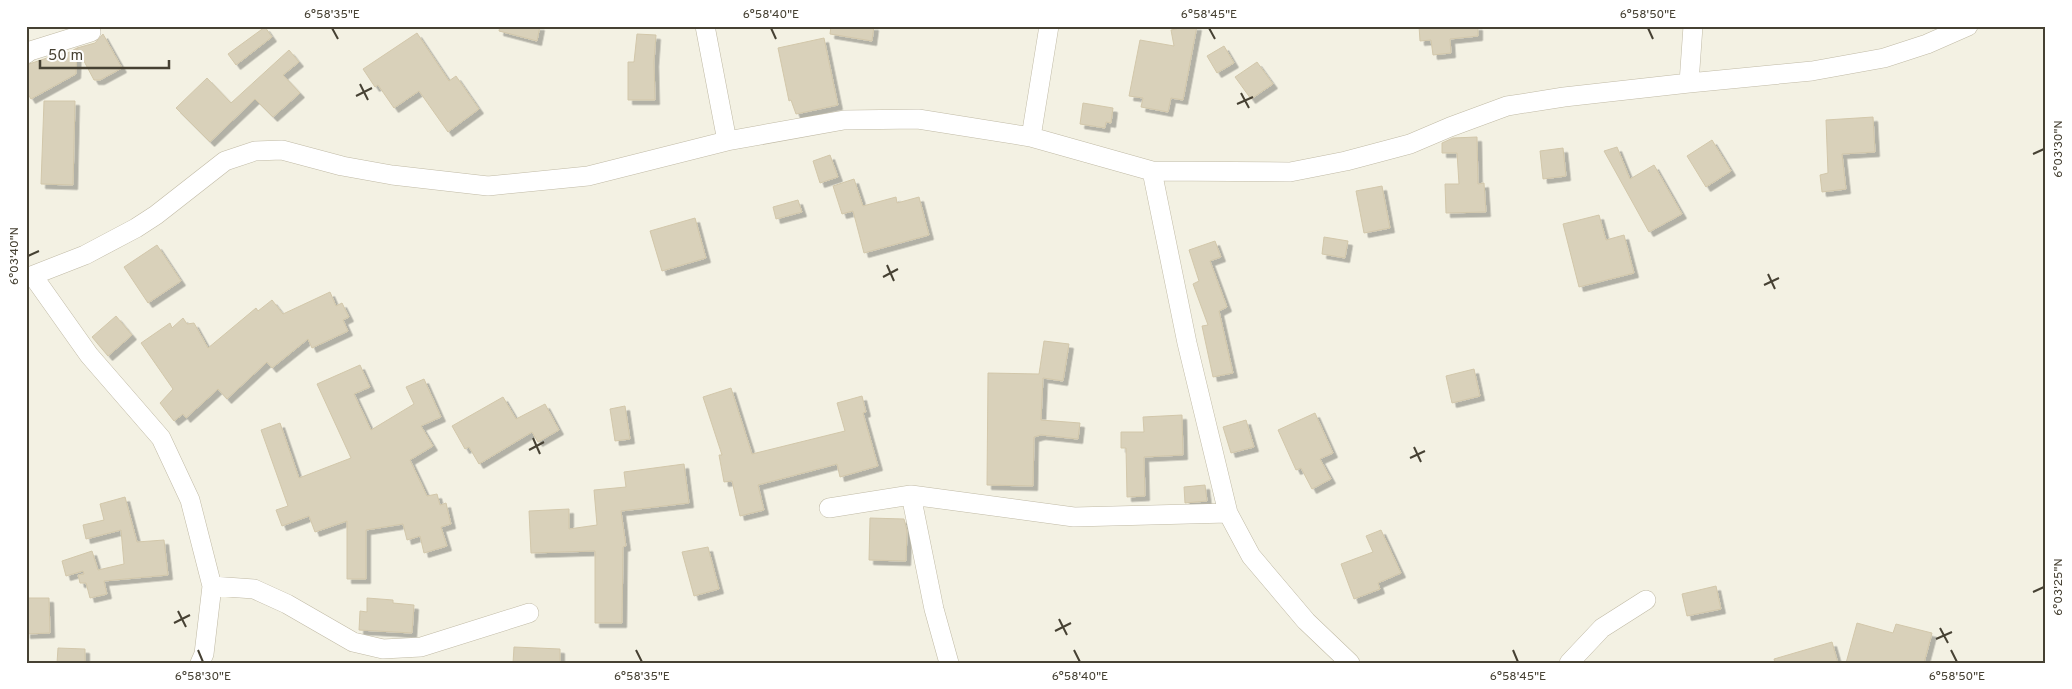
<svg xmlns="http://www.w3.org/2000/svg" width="2072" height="689" viewBox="0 0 2072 689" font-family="Overpass,sans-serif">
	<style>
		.building { fill: #d9d1ba; stroke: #d2c7aa; filter: url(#shadow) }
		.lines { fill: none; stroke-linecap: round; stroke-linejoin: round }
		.minor-casing { stroke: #c0baa5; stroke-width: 20 }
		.minor { stroke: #fff; stroke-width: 19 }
		.ticks { fill: none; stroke: #464133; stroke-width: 2 }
		.neatline { fill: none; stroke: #464133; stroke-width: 2 }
		.ticks-label { font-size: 12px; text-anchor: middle; fill: #464133 }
	</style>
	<defs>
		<filter id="shadow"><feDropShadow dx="4.5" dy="4.5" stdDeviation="0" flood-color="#0004"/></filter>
	</defs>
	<rect width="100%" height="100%" fill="#f3f1e3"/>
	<path class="building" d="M 500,26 L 540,26 L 537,41 L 499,31 Z
		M 831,26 L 874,26 L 872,41 L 830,34 Z
		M 1188,26 L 1197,26 L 1183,100 L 1171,98 L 1168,112 L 1141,107 L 1143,98 L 1129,96 L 1140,40 L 1174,46 L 1171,30 Z
		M 1419,26 L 1478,26 L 1478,36 L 1450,39 L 1451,53 L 1433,55 L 1431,40 L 1420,41 Z
		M 265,27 L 272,37 L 236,65 L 228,54 Z
		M 417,33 L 449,81 L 456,76 L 479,109 L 448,132 L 419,91 L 394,108 L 378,85 L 375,87 L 363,69 Z
		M 103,34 L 122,68 L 100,80 L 94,80 L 77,48 L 95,43 Z
		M 637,34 L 656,35 L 654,62 L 655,100 L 628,100 L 628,62 L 634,62 Z
		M 824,38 L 838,105 L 796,114 L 791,100 L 789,101 L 778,48 Z
		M 1224,46 L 1234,63 L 1217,73 L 1207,56 Z
		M 77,48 L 76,74 L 31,99 L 26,91 L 26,65 L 65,52 L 66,54 Z
		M 289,50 L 299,62 L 283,75 L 300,93 L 273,117 L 255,99 L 210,142 L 176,108 L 207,78 L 231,103 Z
		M 1257,62 L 1273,84 L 1251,99 L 1235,77 Z
		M 44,101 L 75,101 L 73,185 L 41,184 Z
		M 1083,103 L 1113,108 L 1111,123 L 1106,122 L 1105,128 L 1080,124 Z
		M 1873,117 L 1875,152 L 1842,154 L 1846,189 L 1822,192 L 1820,175 L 1828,173 L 1826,120 Z
		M 1477,137 L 1478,184 L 1484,183 L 1486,212 L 1446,213 L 1445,184 L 1459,184 L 1457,153 L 1442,153 L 1442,143 L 1453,138 Z
		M 1712,140 L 1731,171 L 1706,187 L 1687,156 Z
		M 1617,147 L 1630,179 L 1654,165 L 1682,214 L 1649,232 L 1604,151 Z
		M 1563,148 L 1566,176 L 1543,179 L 1540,151 Z
		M 830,155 L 838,177 L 820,183 L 813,161 Z
		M 854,179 L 863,206 L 896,197 L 897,203 L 919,197 L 929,235 L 864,253 L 853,211 L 842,214 L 833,186 Z
		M 1382,186 L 1390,228 L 1364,233 L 1356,191 Z
		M 798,200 L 802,212 L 776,219 L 773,207 Z
		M 1599,215 L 1606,240 L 1624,235 L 1634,273 L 1579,287 L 1563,224 Z
		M 695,218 L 706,258 L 662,271 L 650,231 Z
		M 1324,237 L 1348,241 L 1345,258 L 1322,254 Z
		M 1215,241 L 1221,257 L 1210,261 L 1227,307 L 1219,311 L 1233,373 L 1213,377 L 1202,326 L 1208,325 L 1193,284 L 1199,281 L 1189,250 Z
		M 157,245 L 181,281 L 148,303 L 124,267 Z
		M 330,292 L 336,306 L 342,303 L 349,317 L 343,320 L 348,331 L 312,348 L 308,339 L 272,368 L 267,362 L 227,399 L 218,389 L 186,418 L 183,414 L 174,421 L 160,403 L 173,389 L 141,343 L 170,323 L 172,328 L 183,318 L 187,324 L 194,323 L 208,348 L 256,308 L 258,311 L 272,300 L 283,314 Z
		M 116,316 L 132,335 L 108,356 L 92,337 Z
		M 1044,341 L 1069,344 L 1063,381 L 1043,378 L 1041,420 L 1080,423 L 1078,439 L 1041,435 L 1034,437 L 1033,486 L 987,485 L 988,373 L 1039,374 Z
		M 360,365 L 370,387 L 354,394 L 371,430 L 414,404 L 406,387 L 424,379 L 441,417 L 421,426 L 433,446 L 410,460 L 427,496 L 437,494 L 440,505 L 446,503 L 451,524 L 441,527 L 447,546 L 424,553 L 420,536 L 407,540 L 403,524 L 366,530 L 366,579 L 347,579 L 347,521 L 315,532 L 309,516 L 282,526 L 276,510 L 288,506 L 261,430 L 280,423 L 299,478 L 351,458 L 317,384 Z
		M 1474,369 L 1480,396 L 1452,403 L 1446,376 Z
		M 731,388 L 752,454 L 845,431 L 837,403 L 862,396 L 866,412 L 863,413 L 878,466 L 840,477 L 837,464 L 758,485 L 764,510 L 740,516 L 732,481 L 724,482 L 719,455 L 722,455 L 703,397 Z
		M 503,397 L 516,419 L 545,404 L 559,430 L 538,442 L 532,432 L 479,464 L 469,447 L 465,449 L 452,426 Z
		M 625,406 L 630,439 L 615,441 L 610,409 Z
		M 1315,413 L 1333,453 L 1320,459 L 1331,479 L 1312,489 L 1301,468 L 1296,470 L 1278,430 Z
		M 1182,415 L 1183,455 L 1144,457 L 1145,496 L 1127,497 L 1126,448 L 1121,448 L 1121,432 L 1144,432 L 1143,417 Z
		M 1246,420 L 1254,447 L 1231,453 L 1223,427 Z
		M 684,464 L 689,503 L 621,511 L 626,546 L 623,547 L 622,623 L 595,623 L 595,551 L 531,553 L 529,511 L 569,509 L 569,529 L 597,525 L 594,490 L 626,487 L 624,472 Z
		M 1205,485 L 1207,501 L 1185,503 L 1184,487 Z
		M 125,497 L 137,542 L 164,540 L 168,575 L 104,581 L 107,594 L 90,598 L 86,583 L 80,583 L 78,575 L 84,574 L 83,571 L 66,576 L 62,561 L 92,551 L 98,570 L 124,564 L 121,530 L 86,539 L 83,525 L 104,520 L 100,504 Z
		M 870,518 L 904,519 L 907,531 L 906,561 L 869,560 Z
		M 1381,530 L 1401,573 L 1378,583 L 1380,589 L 1354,599 L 1341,564 L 1373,552 L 1366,536 Z
		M 708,547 L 719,589 L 694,596 L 682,552 Z
		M 1716,586 L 1721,609 L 1687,616 L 1682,594 Z
		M 26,598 L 49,598 L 50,633 L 26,634 Z
		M 367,598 L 393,600 L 393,603 L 414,605 L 412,633 L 359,630 L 360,611 L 367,612 Z
		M 1857,623 L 1893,633 L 1896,624 L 1932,633 L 1924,663 L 1846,663 Z
		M 1832,642 L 1838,663 L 1775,663 L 1774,659 Z
		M 514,647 L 560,649 L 560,663 L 513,663 Z
		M 58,648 L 85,649 L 85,663 L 57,663 Z"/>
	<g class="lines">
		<g class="minor-casing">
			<path id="minor" d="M 705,26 L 727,141
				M 26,54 L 30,51 L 91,32
				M 1689,83 L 1693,26
				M 1031,137 L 1049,26
				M 1152,171 L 1187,343 L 1228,513 L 1251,556 L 1306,621 L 1350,663
				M 33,276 L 89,355 L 161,438 L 190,500 L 212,586 L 204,654 L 200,663
				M 26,278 L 85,255 L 136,228 L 156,215 L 225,161 L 255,151 L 282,150 L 342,166 L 392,175 L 488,186 L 588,176 L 727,141 L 844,120 L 918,119 L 1031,137 L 1152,171 L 1290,172 L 1346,161 L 1410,144 L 1450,127 L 1507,106 L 1564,97 L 1689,83 L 1812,71 L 1884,58 L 1927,44 L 1968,26
				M 911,495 L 934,609 L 949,663
				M 829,508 L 911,495 L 1074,517 L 1228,513
				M 212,586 L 254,589 L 287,604 L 353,642 L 383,649 L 421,647 L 529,613
				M 1569,663 L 1602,628 L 1646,600"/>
		</g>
		<use href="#minor" class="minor"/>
	</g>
	<path class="ticks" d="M 332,28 L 338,39M 771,28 L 776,39M 1209,28 L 1215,39M 1648,28 L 1653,39M 360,84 L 368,100M 1241,93 L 1249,108M 356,96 L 372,88M 1237,104 L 1253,97M 2033,154 L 2044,149M 28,256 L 39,251M 887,265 L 894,281M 1768,274 L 1775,289M 883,277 L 898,269M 1764,285 L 1779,278M 533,438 L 540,454M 1414,447 L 1421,462M 529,450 L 544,442M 1410,458 L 1425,451M 2033,592 L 2044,587M 178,611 L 186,627M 1059,619 L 1067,635M 174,623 L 190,615M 1940,628 L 1948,643M 1055,631 L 1071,623M 1936,639 L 1952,632M 198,650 L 203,662M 636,650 L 642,662M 1074,650 L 1080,662M 1513,650 L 1518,662M 1951,650 L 1957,662"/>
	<rect width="2072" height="689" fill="none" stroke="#ffffff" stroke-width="55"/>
	<path d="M40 60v8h129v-8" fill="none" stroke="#464133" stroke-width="2.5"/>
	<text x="48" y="60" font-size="15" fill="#464133" stroke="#ffffff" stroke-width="4" paint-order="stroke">50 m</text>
	<rect x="28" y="28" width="2016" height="634" class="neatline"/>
	<g class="ticks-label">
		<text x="332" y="18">6°58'35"E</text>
		<text x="771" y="18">6°58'40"E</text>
		<text x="1209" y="18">6°58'45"E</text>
		<text x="1648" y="18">6°58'50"E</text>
		<text transform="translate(2058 149) rotate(-90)" y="4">6°03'30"N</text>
		<text transform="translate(14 256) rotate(-90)" y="4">6°03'40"N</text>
		<text transform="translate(2058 587) rotate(-90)" y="4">6°03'25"N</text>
		<text x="203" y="680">6°58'30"E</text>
		<text x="642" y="680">6°58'35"E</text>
		<text x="1080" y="680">6°58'40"E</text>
		<text x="1518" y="680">6°58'45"E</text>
		<text x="1957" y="680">6°58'50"E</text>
	</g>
</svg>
